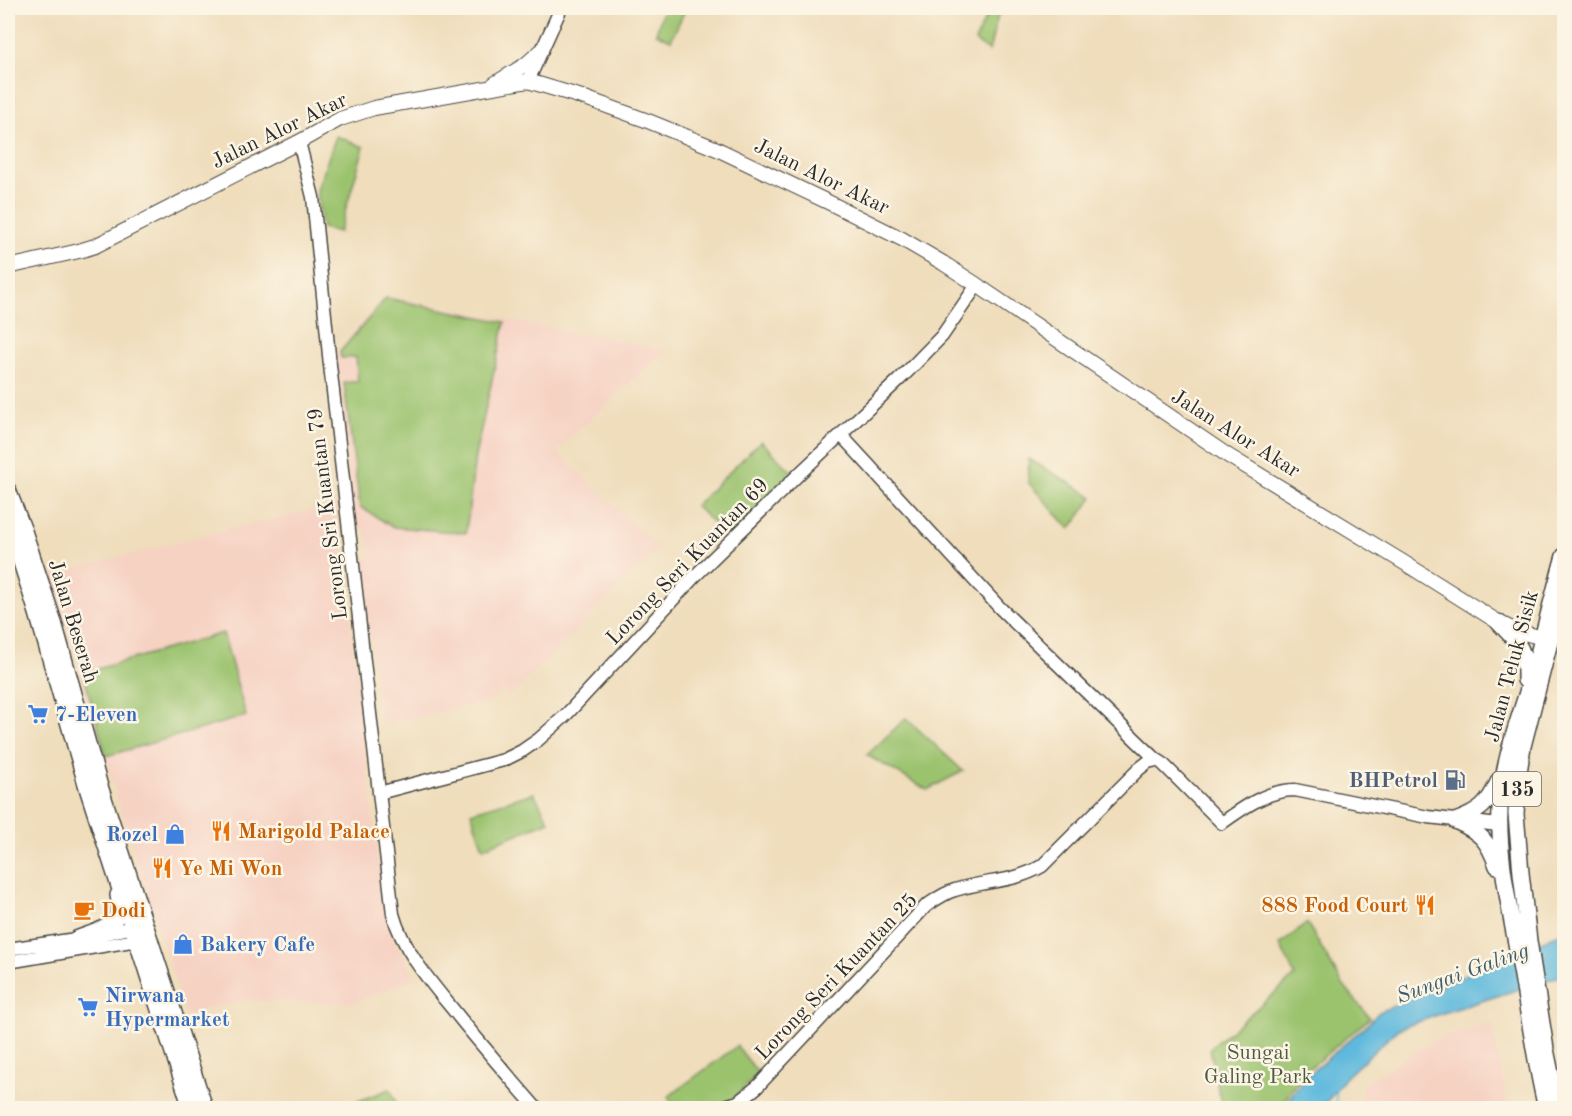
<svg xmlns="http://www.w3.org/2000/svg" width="1572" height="1116" viewBox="0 0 1572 1116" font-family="'Old Standard TT',serif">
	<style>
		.built { fill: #f6d2c3 }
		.green { fill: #9bc36e; stroke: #63774c; stroke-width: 1.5 }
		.water { fill: #5fb9dd; stroke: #457284; stroke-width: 1.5 }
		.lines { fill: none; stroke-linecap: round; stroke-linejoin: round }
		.stream { stroke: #5fb9dd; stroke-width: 2 }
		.tertiary-casing { stroke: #484641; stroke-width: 15 }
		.secondary-casing { stroke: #484641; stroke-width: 16 }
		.primary-casing { stroke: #484641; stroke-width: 18 }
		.trunk-casing { stroke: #484641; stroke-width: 18 }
		.tertiary { stroke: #fff; stroke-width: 12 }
		.secondary { stroke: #fff; stroke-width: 14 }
		.primary { stroke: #fff; stroke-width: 15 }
		.trunk { stroke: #fff; stroke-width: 15 }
		.labels { text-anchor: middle; stroke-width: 5; stroke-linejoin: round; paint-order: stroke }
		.shield { fill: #fcf5e5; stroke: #6a6863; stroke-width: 1.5 }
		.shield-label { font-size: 20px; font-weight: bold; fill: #2b2b2b }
		.street-label { font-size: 21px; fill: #2b2b2b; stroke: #fcf5e5 }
		.shop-label { font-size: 21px; font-weight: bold; fill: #366cbe; stroke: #fcf5e5; text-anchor: start }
		.service-label { font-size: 21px; font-weight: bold; fill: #4e5e75; stroke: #fcf5e5; text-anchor: end }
		.food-label { font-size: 21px; font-weight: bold; fill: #c56008; stroke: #fcf5e5; text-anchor: start }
		.park-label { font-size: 21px; fill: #4d593f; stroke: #fcf5e5 }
		.water-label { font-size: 22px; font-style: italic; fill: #3d5d69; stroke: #fcf5e5 }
	</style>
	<rect width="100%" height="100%" fill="#fcf5e5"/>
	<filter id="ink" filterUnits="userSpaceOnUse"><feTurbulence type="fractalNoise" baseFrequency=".0167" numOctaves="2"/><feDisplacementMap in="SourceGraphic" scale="12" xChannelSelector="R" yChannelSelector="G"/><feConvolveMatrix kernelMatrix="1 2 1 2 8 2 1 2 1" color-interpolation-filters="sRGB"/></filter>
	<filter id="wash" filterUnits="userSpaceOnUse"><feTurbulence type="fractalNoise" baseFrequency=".008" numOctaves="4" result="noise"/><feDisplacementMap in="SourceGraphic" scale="24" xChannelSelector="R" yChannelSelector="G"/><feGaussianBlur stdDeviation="1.35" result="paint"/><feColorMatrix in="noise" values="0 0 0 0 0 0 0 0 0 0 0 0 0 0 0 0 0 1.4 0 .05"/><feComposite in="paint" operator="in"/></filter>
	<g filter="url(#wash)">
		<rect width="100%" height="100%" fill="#efddbb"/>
		<path class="built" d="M 385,296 L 667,350 L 556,451 L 659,547 L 511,696 L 503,691 L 490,701 L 387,724 L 381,720 L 359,557 L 372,558 L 373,549 L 368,546 L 366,531 L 354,522 L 336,353 Z
			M 337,505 L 380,873 L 391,934 L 416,978 L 354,1003 L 238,1001 L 186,1015 L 126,826 L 51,575 L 212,533 Z
			M 1492,1023 L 1508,1108 L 1359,1108 L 1363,1084 L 1434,1040 Z"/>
		<path class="green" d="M 664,8 L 686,8 L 671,40 L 656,33 Z
			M 990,8 L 1000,8 L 989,51 L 975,41 Z
			M 336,136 L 364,147 L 339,232 L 322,228 L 317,190 Z
			M 386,298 L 505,322 L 475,456 L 466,533 L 393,527 L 360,507 L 344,383 L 358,381 L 356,357 L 341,358 L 340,352 Z
			M 761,441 L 794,474 L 729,537 L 695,506 Z
			M 1029,459 L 1093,497 L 1070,529 L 1028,482 Z
			M 223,633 L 246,716 L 106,756 L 83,673 Z
			M 906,718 L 963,771 L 927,790 L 867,755 Z
			M 534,793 L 549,821 L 483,848 L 471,812 Z
			M 1307,923 L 1343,985 L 1370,1018 L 1306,1071 L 1278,1108 L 1222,1108 L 1210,1048 L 1295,976 L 1280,945 Z
			M 737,1046 L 758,1073 L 732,1101 L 709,1108 L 675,1108 L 668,1097 Z
			M 390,1089 L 399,1108 L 340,1108 Z"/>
		<path class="water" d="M 1564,932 L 1564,975 L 1443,1013 L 1398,1029 L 1346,1077 L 1322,1108 L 1281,1108 L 1307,1076 L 1369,1023 L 1379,1012 Z"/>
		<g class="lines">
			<path class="stream" d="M 1336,1087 L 1336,1108"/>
		</g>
	</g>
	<g filter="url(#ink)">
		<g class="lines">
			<g class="tertiary-casing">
				<path id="tertiary" d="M 528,81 L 561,8
					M 299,142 L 313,197 L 330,365 L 393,914 C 403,952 435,987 459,1017 C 484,1048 510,1078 536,1108
					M 841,435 L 1000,608 L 1139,743 L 1157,760 L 1162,763 L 1222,823 C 1244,807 1268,790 1295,790 L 1428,817 L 1499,825
					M 379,793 L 504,760 L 522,751 L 538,740 L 565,716 L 694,577 L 799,474 L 904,375 L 942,336 L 977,285
					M 8,949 L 76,939 L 139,926
					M 8,962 L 143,939
					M 719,1108 L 738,1102 L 757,1087 L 926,906 C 935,900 944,893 955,890 C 985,880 1013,883 1042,866 L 1139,769 L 1148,762 L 1157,760"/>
			</g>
			<g class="secondary-casing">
				<path id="secondary" d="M 494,84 L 525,65 L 541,51
					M 8,267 L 79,251 L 95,246 L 299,142 L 340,119 L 374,108 L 528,81 L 585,98 L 648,121 L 717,149 L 830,203 L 902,239 L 943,263 L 977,285 L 1227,455 L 1403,562 L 1498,622 L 1516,631 L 1551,640"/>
			</g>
			<g class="primary-casing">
				<path id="primary" d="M 1557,615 L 1523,746 L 1518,779 L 1516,814 L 1521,873 L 1529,941 L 1546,1049 L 1558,1108
					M 1498,622 C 1519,644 1526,648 1525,680
					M 1455,821 C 1480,832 1488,840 1497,866
					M 1455,821 C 1480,812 1488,805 1499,780
					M 1546,1108 C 1535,1063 1529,1016 1521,970 C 1511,914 1495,850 1501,794 C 1505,754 1520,717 1531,679 C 1543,638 1552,597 1564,556"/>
			</g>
			<g class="trunk-casing">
				<path id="trunk" d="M 8,490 L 24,531 L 53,619 L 99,783 L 205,1108
					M 8,521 L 37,613 L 88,791 L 191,1108
					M 76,939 C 91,933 116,928 119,910 C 120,905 119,900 118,895"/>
			</g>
			<use href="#tertiary" class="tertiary"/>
			<use href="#secondary" class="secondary"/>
			<use href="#primary" class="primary"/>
			<use href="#trunk" class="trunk"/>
		</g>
	</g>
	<defs>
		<g id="supermarket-bare" transform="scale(1.62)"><path d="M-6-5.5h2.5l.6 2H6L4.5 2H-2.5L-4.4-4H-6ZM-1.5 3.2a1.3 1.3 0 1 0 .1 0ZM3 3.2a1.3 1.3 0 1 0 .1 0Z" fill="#3f7fe0" stroke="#fcf5e5" stroke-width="2.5" paint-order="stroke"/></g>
		<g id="fuel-bare" transform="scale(1.62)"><path d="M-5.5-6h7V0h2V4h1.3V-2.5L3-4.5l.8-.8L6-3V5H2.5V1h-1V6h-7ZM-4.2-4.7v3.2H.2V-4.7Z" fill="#5c6f8a" stroke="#fcf5e5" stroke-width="2.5" paint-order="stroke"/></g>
		<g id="restaurant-bare" transform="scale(1.62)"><path d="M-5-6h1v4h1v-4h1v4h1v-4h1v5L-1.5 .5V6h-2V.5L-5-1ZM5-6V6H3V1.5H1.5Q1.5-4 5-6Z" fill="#e8710a" stroke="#fcf5e5" stroke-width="2.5" paint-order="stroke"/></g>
		<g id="shop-bare" transform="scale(1.62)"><path d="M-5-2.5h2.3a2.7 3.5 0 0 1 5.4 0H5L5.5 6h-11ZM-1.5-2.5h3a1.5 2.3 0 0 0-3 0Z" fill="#3f7fe0" stroke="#fcf5e5" stroke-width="2.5" paint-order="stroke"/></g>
		<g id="cafe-bare" transform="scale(1.62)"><path d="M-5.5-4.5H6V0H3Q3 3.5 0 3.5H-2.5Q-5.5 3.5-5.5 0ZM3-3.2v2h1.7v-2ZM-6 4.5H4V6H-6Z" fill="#e8710a" stroke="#fcf5e5" stroke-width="2.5" paint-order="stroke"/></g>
	</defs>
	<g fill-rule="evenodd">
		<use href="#supermarket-bare" x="38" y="714"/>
		<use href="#fuel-bare" x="1455" y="780"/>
		<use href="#restaurant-bare" x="221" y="831"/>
		<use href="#shop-bare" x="175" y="834"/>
		<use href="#restaurant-bare" x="162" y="868"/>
		<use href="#restaurant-bare" x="1425" y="905"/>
		<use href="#cafe-bare" x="84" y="910"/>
		<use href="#shop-bare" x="183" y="944"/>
		<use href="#supermarket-bare" x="88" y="1007"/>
	</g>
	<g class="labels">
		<rect class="shield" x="1493" y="772" width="48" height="34" rx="4.5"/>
		<g class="shield-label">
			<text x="1517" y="796">135</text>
		</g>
		<g class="street-label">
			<text transform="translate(279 130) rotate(-26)" y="7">Jalan Alor Akar</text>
			<text transform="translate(822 176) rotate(26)" y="7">Jalan Alor Akar</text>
			<text transform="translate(1236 433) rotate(32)" y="7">Jalan Alor Akar</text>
			<text transform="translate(327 514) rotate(-97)" y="7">Lorong Sri Kuantan 79</text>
			<text transform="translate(687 561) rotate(-46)" y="7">Lorong Seri Kuantan 69</text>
			<text transform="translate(74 621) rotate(73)" y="7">Jalan Beserah</text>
			<text transform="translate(1511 666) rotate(-75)" y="7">Jalan Teluk Sisik</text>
			<text transform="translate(836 976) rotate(-46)" y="7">Lorong Seri Kuantan 25</text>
		</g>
		<g class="shop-label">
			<text x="55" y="721">7-Eleven</text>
			<text x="158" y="841" text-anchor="end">Rozel</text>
			<text x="200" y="951">Bakery Cafe</text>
			<text x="105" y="1002">Nirwana<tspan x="105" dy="24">Hypermarket</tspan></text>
		</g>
		<g class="service-label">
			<text x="1438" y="787">BHPetrol</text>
		</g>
		<g class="food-label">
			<text x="238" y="838">Marigold Palace</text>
			<text x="179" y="875">Ye Mi Won</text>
			<text x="1408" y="912" text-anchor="end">888 Food Court</text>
			<text x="101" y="917">Dodi</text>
		</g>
		<g class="park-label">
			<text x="1258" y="1059">Sungai<tspan x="1258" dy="24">Galing Park</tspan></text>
		</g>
		<g class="water-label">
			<text transform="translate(1462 972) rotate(-20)" y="8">Sungai Galing</text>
		</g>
	</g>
	<rect width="1572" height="1116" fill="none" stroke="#fcf5e5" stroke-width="30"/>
</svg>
